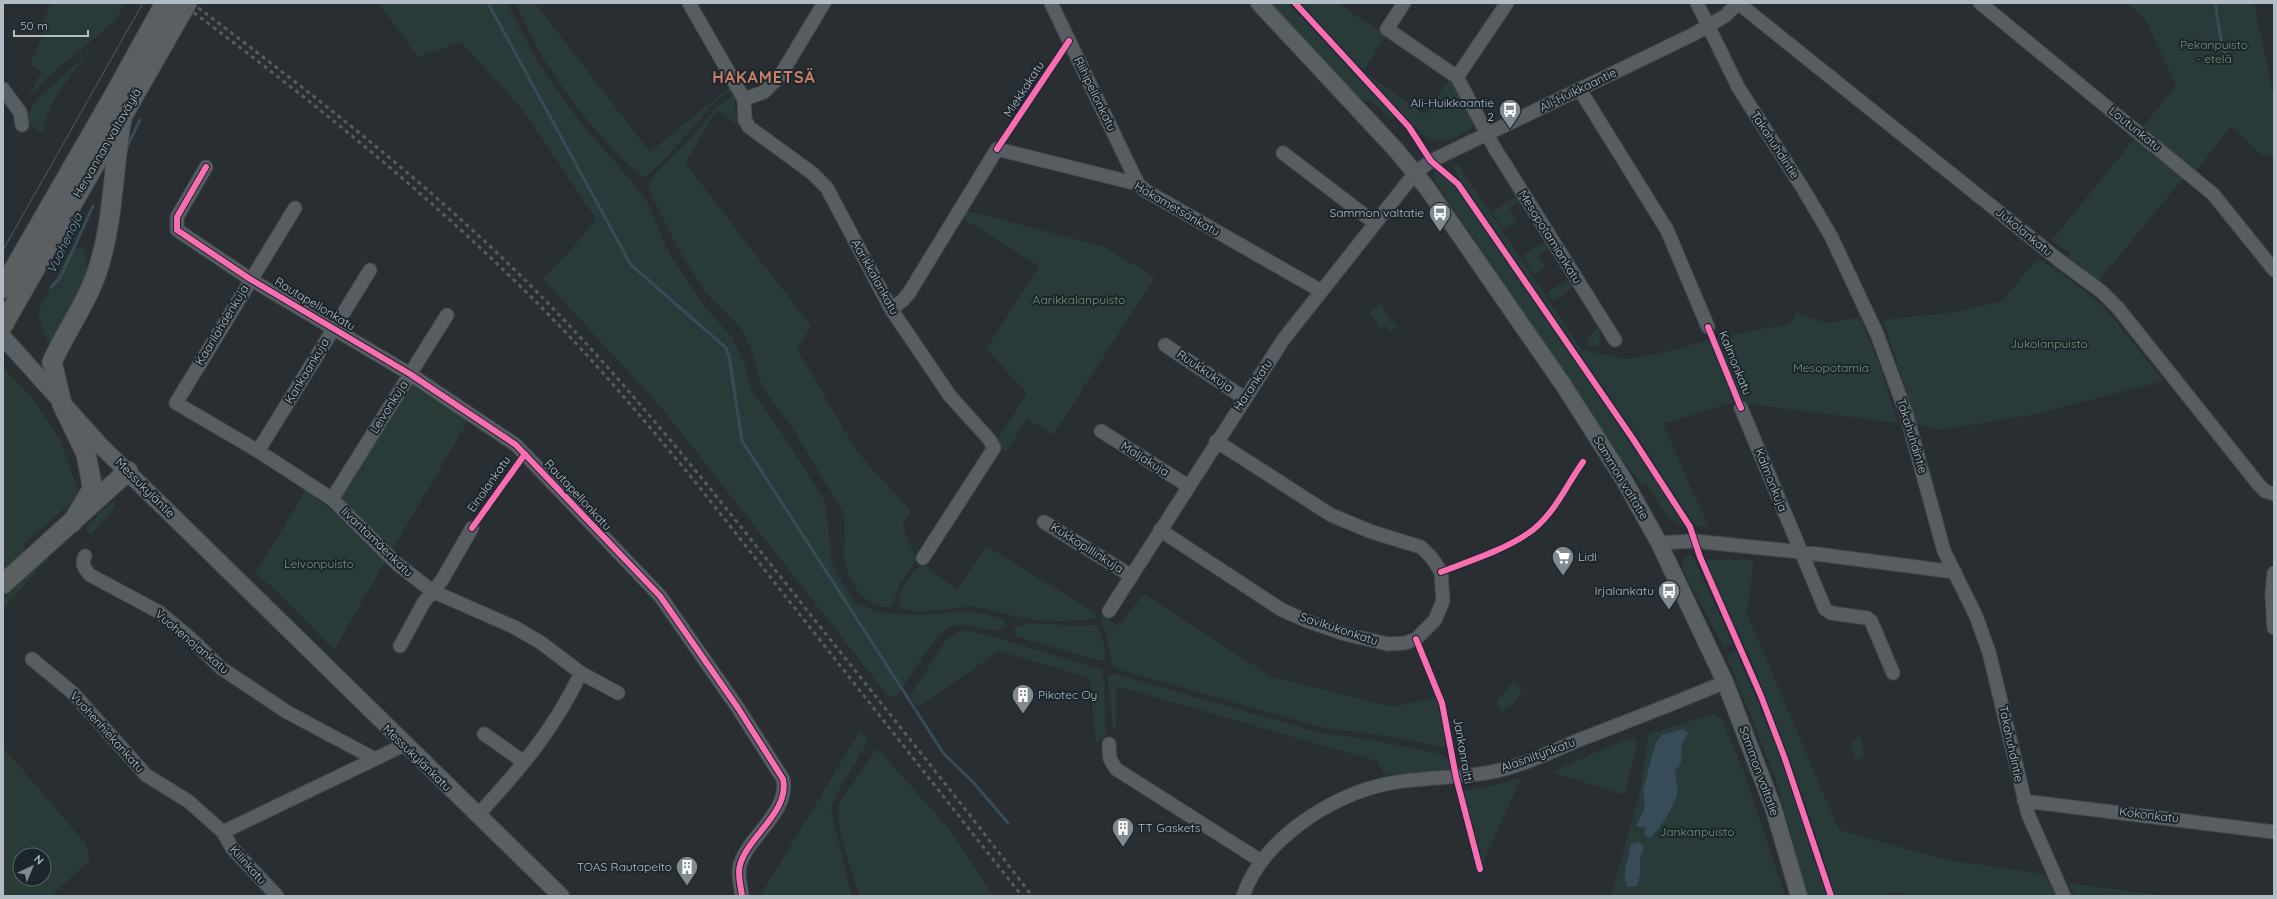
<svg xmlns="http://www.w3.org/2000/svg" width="2277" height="899" viewBox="0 0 2277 899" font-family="Quicksand,sans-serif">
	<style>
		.green { fill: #293b39; fill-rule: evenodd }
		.water { fill: #374b58 }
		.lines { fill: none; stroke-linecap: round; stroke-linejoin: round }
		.stream { stroke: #374b58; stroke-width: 3 }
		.minor-casing { stroke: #464a4d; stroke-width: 15 }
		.major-casing { stroke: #454b4f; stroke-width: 18 }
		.highway-casing { stroke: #444a4e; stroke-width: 21 }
		.minor { stroke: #575d61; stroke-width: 13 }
		.major { stroke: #595f63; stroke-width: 16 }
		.highway { stroke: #5c5f62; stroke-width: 19 }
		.tram { stroke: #565b5f; stroke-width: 1 }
		.rail { stroke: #565b5f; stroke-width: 3; stroke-dasharray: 4 4; stroke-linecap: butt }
		.cycleway-casing { stroke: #1c262c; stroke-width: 8 }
		.cycleway { stroke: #f96db3; stroke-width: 6 }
		.labels { text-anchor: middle; stroke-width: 4; stroke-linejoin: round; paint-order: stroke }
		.park-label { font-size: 12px; fill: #719773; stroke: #1c262c }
		.street-label { font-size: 12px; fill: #b1bcc4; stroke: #1c262c }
		.poi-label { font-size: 12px; fill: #b1bcc4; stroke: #1c262c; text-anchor: end }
		.water-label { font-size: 13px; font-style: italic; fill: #7493a5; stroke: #1c262c }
		.district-label { font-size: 16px; font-weight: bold; letter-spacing: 1px; fill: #ca7e66; stroke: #1c262c }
	</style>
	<rect width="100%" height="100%" fill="#282e32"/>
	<path class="green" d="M 51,3 L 125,3 L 115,21 L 49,76 L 27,100 L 41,72 L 30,63 L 44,33 L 41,27 Z
		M 378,3 L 507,3 L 534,56 L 559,93 L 581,123 L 640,191 L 648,204 L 668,251 L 703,305 L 732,337 L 745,364 L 751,390 L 783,435 L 826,503 L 832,562 L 841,581 L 857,604 L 882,613 L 923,615 L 971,611 L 1004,619 L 1006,627 C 993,638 968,618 950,627 C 933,636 909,678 898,695 L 888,696 L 661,407 L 542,278 L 571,250 L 596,219 L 523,110 L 461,42 L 418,57 Z
		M 515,3 L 535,3 L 650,152 L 731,86 L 733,90 C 728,93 722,96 717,100 C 705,111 653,178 642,177 C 601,141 564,94 537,47 C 529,32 523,17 515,3 Z
		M 1270,3 L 1288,3 L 1395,117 L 1394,119 L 1390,119 L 1371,100 L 1367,102 L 1353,93 Z
		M 1301,3 L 1337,3 L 1387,36 L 1363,71 L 1425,115 L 1450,78 L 1475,121 L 1471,129 C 1450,140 1442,148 1420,133 Z
		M 2127,3 L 2254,3 L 2274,98 L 2274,156 L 2260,154 L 2231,126 L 2196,171 L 2142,128 L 2176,85 L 2145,19 Z
		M 92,50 C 70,77 48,98 43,134 L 25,120 L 35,101 Z
		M 735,94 L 735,109 L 738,125 L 717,110 L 685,163 L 811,326 L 797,349 L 858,453 L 911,511 L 903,525 L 916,560 L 901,583 L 891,607 C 865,609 847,581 844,558 C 842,542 848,528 843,512 L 793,429 L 767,394 L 762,385 L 751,349 L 742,330 L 705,291 L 677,247 L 648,187 L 656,172 L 697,132 L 716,107 Z
		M 2136,137 L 2184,177 L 2098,282 L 2068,257 L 2070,253 L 2051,241 Z
		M 1458,164 L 1582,350 L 1626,359 L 1666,352 L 1719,337 L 1790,324 L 1797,312 L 1825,323 L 1860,317 L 1880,366 L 1898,423 L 1734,402 L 1663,424 L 1709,528 L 1694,525 L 1641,442 L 1456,174 L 1454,168 Z
		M 1434,169 L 1452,182 L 1479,219 L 1663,492 L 1683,525 L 1669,519 L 1646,484 L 1642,485 L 1614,449 L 1434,179 Z
		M 1516,196 L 1520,201 L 1509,208 L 1517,221 L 1504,229 L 1492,212 Z
		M 964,210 L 1102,246 L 1155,277 L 1053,435 L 1027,419 L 1006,452 L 996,442 L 1027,393 L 986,349 L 1039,266 L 960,217 Z
		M 1544,242 L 1549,248 L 1538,255 L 1546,267 L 1534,275 L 1522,256 Z
		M 78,247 L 84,250 L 88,271 L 63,328 L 51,345 L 43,333 L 38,312 L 68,254 Z
		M 2038,258 L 2076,284 L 2104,307 L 2164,381 L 2035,414 L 1941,430 L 1917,424 L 1883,320 L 1956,312 L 2002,301 Z
		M 1568,280 L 1573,288 L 1553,301 L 1548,292 Z
		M 1380,304 L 1397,327 L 1390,332 L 1385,325 L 1380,328 L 1369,312 Z
		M 1599,328 L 1600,345 L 1590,347 L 1587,344 L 1590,334 Z
		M 3,368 L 31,397 L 60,439 L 78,490 L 73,501 L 23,544 L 24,550 L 14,564 L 3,574 Z
		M 412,383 L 470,418 L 391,552 L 341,501 L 340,496 Z
		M 306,490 L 348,524 L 385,562 L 334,650 L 272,587 L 255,574 Z
		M 115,500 L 116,502 C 110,516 101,525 90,535 L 85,530 L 100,512 Z
		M 986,546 L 1094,612 L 1096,618 C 1070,623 1037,622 1011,615 C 996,612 982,606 966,607 C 952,608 911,616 900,606 C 895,592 912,572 923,564 L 957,590 Z
		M 1692,555 L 1732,641 L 1732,644 L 1724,648 L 1683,570 L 1683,559 Z
		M 50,556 L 3,609 L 3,598 Z
		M 1709,559 L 1754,560 L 1747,614 L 1839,830 L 1947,860 L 2044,874 L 2056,896 L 1910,896 L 1897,892 L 1882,896 L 1835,896 C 1811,816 1783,738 1751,661 C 1737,628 1720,595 1706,562 Z
		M 1144,594 L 1272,677 L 1393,707 L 1436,697 L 1445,725 L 1447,746 L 1442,747 L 1394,737 L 1320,727 L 1117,669 L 1113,665 L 1105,630 L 1099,614 L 1118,626 Z
		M 1030,623 L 1078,626 L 1097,625 L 1103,641 L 1106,660 L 1100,661 L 1015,636 L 1014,628 Z
		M 959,631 L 981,633 L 1103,670 L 1106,735 L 1096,743 L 1090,678 L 999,651 L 919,707 L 910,696 L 946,640 Z
		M 1733,651 L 1737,653 L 1779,753 L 1827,896 L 1808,896 L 1776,779 L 1727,657 Z
		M 1112,673 L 1321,733 L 1372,740 L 1441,754 L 1449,760 L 1451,769 L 1384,775 L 1377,761 L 1116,686 L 1116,728 L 1113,731 L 1108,677 Z
		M 1514,681 L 1522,691 L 1513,704 L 1501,711 L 1496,702 Z
		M 1713,714 L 1722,720 L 1741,764 L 1785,896 L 1611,896 L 1640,791 L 1649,734 Z
		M 860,731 L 869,740 L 836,795 L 831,810 L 852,896 L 760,896 Z
		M 1856,737 L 1861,737 L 1864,756 L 1856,760 L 1850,746 Z
		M 1629,738 L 1635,738 L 1637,742 L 1625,795 L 1551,772 Z
		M 3,747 L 86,844 L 90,860 L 51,896 L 3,896 ZM 20,855 L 44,855 L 44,879 L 20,879 Z
		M 877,748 L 949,829 L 993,896 L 860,896 C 852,870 834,829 840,802 Z
		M 1522,777 L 1519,783 L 1480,869 L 1459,791 L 1496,785 Z
		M 2068,883 L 2167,896 L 2075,896 Z"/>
	<path class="water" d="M 1683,729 L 1688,733 L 1682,743 L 1681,764 L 1675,771 C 1675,779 1679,786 1677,794 C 1676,803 1657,836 1648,838 L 1644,834 L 1646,827 L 1636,826 L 1645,808 L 1643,790 L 1655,745 L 1661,735 Z
		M 1638,842 L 1644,847 L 1640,859 L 1640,874 L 1637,886 L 1628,887 C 1620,875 1630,858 1630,845 Z"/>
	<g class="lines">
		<path class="stream" d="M 488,3 L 631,265 L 726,348 L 729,356 L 742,441 L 944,754 L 973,782 L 1008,823
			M 2215,3 L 2221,40 L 2227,61
			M 126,149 L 140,120
			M 51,287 L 60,278 L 93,206"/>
		<g class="minor-casing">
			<path id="minor" d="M 689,3 L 744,99 L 745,120 L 749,127 L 812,173 L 827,188 L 891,309 L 950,396 L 989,439 L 994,448 L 923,558
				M 1051,3 L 1138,184
				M 1404,3 L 1387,29 L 1457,77 L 1494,147 L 1615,340
				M 1697,3 L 1738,87 L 1802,187 L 1831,236 L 1877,334 L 1906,413 L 1944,551 L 1976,616 L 1989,652 L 2028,814 L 2064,896
				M 1738,3 L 2060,261 L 2102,292 L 2118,308 L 2259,485 L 2265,491 L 2274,494
				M 1980,3 L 2213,194 L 2274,270
				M 1457,77 L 1507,3
				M 3,89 L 20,112 L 22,125
				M 1580,90 L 1667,230 L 1708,327
				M 744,99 L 764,92 L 780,76 L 824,3
				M 1283,153 L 1375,223
				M 206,167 L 177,217 L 177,230 L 250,279 L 410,374 L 516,445 L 660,596 L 738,708 L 783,779 C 790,812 748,836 740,865 C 737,875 741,886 742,896
				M 295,208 L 176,403 L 258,451 L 332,499 L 396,563 L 432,591 L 514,627 L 540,642 L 581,673 L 618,693
				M 891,309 L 902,301 L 909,293 L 997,149 L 1138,184 L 1146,191 L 1321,291
				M 1165,345 L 1244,398
				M 1741,408 L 1825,609 L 1831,613 L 1867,618 L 1871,621 L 1893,673
				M 1101,431 L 1188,486
				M 258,451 L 370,270
				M 332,499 L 447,315
				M 1044,522 L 1130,575
				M 1160,530 L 1282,610 L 1307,621 L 1345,634 L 1388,644 L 1405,643 L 1416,639 L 1435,620 L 1443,601 L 1441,572 L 1432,558 L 1421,547 L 1372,532 L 1331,515 L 1216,441
				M 1659,543 L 1694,541 L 1801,552 L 1955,572
				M 85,556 C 81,564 84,568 90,575 L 159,612 L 189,637 L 221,668 L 287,712 L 375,759
				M 2274,573 L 2272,594 L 2274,628
				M 1109,611 L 1283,340 L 1415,173 L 1431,161 L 1694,34 L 1725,16 L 1738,3
				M 400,646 L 424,602 L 442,580 L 472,528
				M 32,659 L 73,693 L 146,775 L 188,801 L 223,832 L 404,745
				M 484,734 L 524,762
				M 1109,744 L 1110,759 L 1116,769 L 1261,861
				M 2024,801 L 2274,832
				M 477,816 C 520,769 553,731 581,673
				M 223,832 L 232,848 L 277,896
				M 1243,896 C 1263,838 1333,794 1391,783 C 1429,776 1470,779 1508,768 C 1534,761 1559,748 1584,738 C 1631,720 1678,702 1725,682"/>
		</g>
		<g class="major-casing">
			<path id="major" d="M 1259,3 L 1396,150 L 1427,188 L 1564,386 L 1624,480 L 1659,543 L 1725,682 L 1773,807 L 1799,896
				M 3,337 L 101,446 L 561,896"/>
		</g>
		<g class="highway-casing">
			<path id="highway" d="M 3,288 L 113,97 L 165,3
				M 3,325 L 187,3
				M 72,523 L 92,489 L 91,480 L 86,454 L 62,404 L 52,362 C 67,329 89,300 99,266 C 114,217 113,167 122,118
				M 3,584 L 128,471"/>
		</g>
		<use href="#minor" class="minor"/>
		<use href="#major" class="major"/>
		<use href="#highway" class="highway"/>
		<path class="tram" d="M 3,250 L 143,3"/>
		<path class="rail" d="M 181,3 C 299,91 414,182 519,285 C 584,348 643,418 700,488 L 1022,896
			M 192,3 C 307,90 422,178 525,280 C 630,384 722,503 814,619 C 887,711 961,802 1032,896"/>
		<g class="cycleway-casing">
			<path id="cycleway" d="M 1295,3 L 1409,127 L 1431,161 L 1458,184 L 1633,439 L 1690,527 L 1700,557 L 1761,696 L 1785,759 L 1831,896
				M 997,149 L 1069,41
				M 206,167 L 177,217 L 177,230 L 250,279 L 410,374 L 516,445 L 660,596 L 738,708 L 783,779 C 790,812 748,836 740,865 C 737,875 741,886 742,896
				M 1708,327 L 1741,408
				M 472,528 L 525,454
				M 1441,572 C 1470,561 1510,548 1534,529 C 1556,511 1567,484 1583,462
				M 1416,639 L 1442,703 L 1456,777 L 1480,869"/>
		</g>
		<use href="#cycleway" class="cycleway"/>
	</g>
	<defs>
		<g id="bus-pin" transform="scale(1.15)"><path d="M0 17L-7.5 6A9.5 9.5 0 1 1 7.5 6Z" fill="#818a91" stroke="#1c262c"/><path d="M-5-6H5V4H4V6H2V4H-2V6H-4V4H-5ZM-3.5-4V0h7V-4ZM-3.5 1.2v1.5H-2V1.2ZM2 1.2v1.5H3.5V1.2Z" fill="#fff"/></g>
		<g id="supermarket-pin" transform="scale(1.15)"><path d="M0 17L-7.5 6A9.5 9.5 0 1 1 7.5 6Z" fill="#818a91" stroke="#1c262c"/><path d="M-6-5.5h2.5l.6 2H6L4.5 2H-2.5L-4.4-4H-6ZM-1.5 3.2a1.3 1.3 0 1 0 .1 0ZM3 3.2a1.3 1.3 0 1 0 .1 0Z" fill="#fff"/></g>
		<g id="building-pin" transform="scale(1.15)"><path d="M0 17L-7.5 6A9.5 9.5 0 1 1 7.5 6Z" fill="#818a91" stroke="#1c262c"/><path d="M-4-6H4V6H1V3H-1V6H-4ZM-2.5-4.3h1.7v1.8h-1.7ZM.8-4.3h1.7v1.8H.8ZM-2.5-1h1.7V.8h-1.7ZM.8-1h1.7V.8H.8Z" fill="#fff"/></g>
	</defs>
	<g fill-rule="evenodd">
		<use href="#bus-pin" x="1510" y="110"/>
		<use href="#bus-pin" x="1440" y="213"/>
		<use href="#supermarket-pin" x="1563" y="557"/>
		<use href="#bus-pin" x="1669" y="591"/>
		<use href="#building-pin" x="1023" y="695"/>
		<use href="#building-pin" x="1123" y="828"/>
		<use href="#building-pin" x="687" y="867"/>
	</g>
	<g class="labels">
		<g class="park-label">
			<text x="2214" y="49">Pekanpuisto<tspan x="2214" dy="14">- etelä</tspan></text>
			<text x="1079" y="304">Aarikkalanpuisto</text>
			<text x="2049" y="348">Jukolanpuisto</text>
			<text x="1831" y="372">Mesopotamia</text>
			<text x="319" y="568">Leivonpuisto</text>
			<text x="1697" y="836">Jankanpuisto</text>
		</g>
		<g class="street-label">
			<text transform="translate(1024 89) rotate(-57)" y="4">Miekkakatu</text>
			<text transform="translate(1578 90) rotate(-26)" y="4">Ali-Huikkaantie</text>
			<text transform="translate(1095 94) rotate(64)" y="4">Riihipellonkatu</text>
			<text transform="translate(2135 129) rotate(39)" y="4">Loutunkatu</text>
			<text transform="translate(107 143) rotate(-60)" y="4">Hervannan valtaväylä</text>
			<text transform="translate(1775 145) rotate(57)" y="4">Takahuhdintie</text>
			<text transform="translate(1177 209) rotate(30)" y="4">Hakametsänkatu</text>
			<text transform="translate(2024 232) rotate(39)" y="4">Jukolankatu</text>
			<text transform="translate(1550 237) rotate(58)" y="4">Mesopotamiankatu</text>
			<text transform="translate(875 277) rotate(61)" y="4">Aarikkalankatu</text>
			<text transform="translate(315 304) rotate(31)" y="4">Rautapellonkatu</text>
			<text transform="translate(222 325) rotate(-59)" y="4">Kaarilahdenkuja</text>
			<text transform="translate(1735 363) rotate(68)" y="4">Kalmonkatu</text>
			<text transform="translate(307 371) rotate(-59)" y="4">Kankaankuja</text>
			<text transform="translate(1205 371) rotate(34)" y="4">Ruukkukuja</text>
			<text transform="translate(1253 385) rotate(-56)" y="4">Harankatu</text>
			<text transform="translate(389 407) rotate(-58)" y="4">Leivonkuja</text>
			<text transform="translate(1912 436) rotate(73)" y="4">Takahuhdintie</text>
			<text transform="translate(1145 459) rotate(32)" y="4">Maljakuja</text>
			<text transform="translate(1621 478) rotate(59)" y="4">Sammon valtatie</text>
			<text transform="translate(1771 480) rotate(68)" y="4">Kalmonkuja</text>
			<text transform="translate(489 484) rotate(-55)" y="4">Einolankatu</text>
			<text transform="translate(145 488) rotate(45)" y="4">Messukyläntie</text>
			<text transform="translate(578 495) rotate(47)" y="4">Rautapellonkatu</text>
			<text transform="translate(377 542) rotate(44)" y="4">Iivantamäenkatu</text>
			<text transform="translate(1087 548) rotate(32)" y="4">Kukkopillinkuja</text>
			<text transform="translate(1339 629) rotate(18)" y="4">Savikukonkatu</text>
			<text transform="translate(192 642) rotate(40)" y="4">Vuohenojankatu</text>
			<text transform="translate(107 732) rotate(48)" y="4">Vuohenhiekankatu</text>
			<text transform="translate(2011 744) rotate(78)" y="4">Takahuhdintie</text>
			<text transform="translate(1463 751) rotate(80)" y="4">Jankanraitti</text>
			<text transform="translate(1538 755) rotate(-20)" y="4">Alasniitynkatu</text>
			<text transform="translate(417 758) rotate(44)" y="4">Messukylänkatu</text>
			<text transform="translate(1759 771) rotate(70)" y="4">Sammon valtatie</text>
			<text transform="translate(2149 815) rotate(7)" y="4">Kokonkatu</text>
			<text transform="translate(248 865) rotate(48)" y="4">Kilinkatu</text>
		</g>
		<g class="poi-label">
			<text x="1494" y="107">Ali-Huikkaantie<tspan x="1494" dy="14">2</tspan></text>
			<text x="1424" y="217">Sammon valtatie</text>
			<text x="1578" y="561" text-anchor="start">Lidl</text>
			<text x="1654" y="595">Irjalankatu</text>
			<text x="1038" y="699" text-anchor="start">Pikotec Oy</text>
			<text x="1138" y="832" text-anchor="start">TT Gaskets</text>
			<text x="672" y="871">TOAS Rautapelto</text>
		</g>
		<g class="water-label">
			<text transform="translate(64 243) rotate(-64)" y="5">Vuohenoja</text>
		</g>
		<g class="district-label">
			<text x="764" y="83">HAKAMETSÄ</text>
		</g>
	</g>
	<rect width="2277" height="899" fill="none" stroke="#b1bcc4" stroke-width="8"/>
	<g transform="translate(32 867) rotate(44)"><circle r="19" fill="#1c262c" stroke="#586269"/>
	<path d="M0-3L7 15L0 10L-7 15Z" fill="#818a91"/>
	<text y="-6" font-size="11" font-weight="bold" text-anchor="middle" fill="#b1bcc4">N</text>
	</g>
	<path d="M14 30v6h74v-6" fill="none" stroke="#b1bcc4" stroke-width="2"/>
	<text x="20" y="30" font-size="12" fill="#b1bcc4" stroke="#1c262c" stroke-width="3" paint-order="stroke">50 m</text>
</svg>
